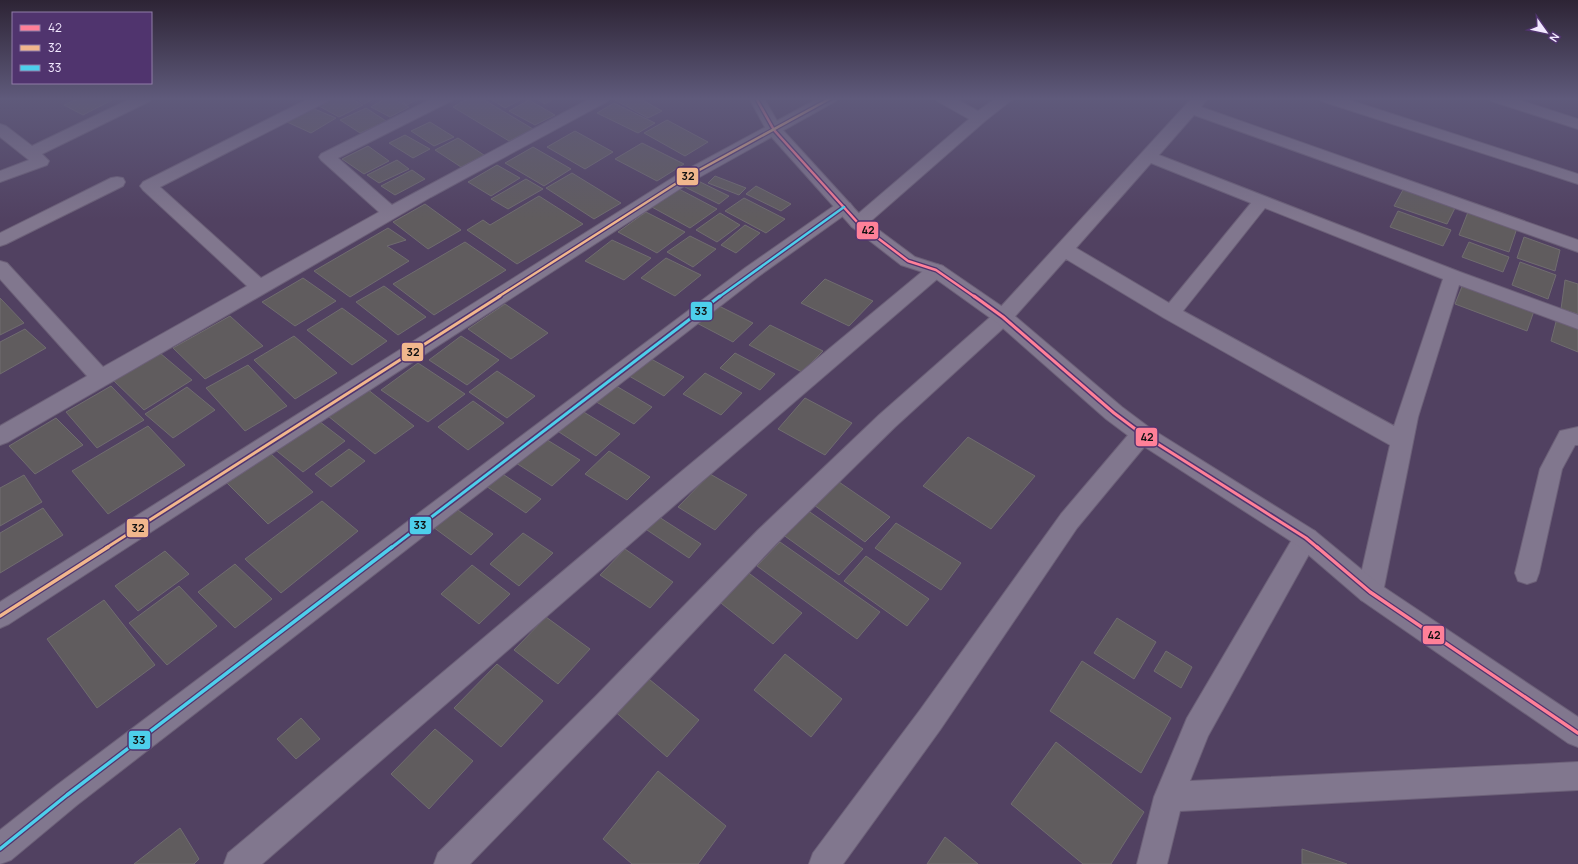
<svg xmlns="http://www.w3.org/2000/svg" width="1578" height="864" viewBox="0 0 1578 864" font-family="Manrope,sans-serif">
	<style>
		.building { fill: #605c5e; stroke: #706c70 }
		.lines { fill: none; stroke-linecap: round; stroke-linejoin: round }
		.street-casing { stroke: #6c6078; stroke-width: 2 }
		.secondary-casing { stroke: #6c6078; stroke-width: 2 }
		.street { fill: #81778e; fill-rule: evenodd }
		.secondary { fill: #81778e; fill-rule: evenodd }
		.bus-1-far2-casing { stroke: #50346e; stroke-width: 5 }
		.bus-1-far1-casing { stroke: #50346e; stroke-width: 6 }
		.bus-1-casing { stroke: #50346e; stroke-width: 6 }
		.bus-2-far2-casing { stroke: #50346e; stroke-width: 5 }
		.bus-2-far1-casing { stroke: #50346e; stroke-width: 6 }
		.bus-2-casing { stroke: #50346e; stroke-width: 6 }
		.bus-3-far2-casing { stroke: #50346e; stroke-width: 5 }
		.bus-3-far1-casing { stroke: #50346e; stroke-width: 6 }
		.bus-3-casing { stroke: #50346e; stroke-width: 6 }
		.bus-1-far2 { stroke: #ff8098; stroke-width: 2.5 }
		.bus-1-far1 { stroke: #ff8098; stroke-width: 3 }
		.bus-1 { stroke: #ff8098; stroke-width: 3.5 }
		.bus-2-far2 { stroke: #f1b78d; stroke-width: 2.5 }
		.bus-2-far1 { stroke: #f1b78d; stroke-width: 3 }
		.bus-2 { stroke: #f1b78d; stroke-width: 3.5 }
		.bus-3-far2 { stroke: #4dcfeb; stroke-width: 2.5 }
		.bus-3-far1 { stroke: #4dcfeb; stroke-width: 3 }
		.bus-3 { stroke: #4dcfeb; stroke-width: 3.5 }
		.line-badge { stroke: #50346e; stroke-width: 1.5 }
		.pale-badge-label { font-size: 11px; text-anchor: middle; font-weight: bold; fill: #111 }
	</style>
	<rect width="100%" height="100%" fill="#514161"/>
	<path class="building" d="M 79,98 L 116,98 L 83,115 L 64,105 Z
		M 330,98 L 350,98 L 363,105 L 339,117 L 317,105 Z
		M 356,98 L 375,98 L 364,104 Z
		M 386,98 L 392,98 L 409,107 L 390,117 L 371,107 Z
		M 396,98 L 417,98 L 418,99 L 407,105 Z
		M 469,98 L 481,98 L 533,129 L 509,141 L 453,107 Z
		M 489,98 L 524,98 L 505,108 Z
		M 536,98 L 555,98 L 545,104 Z
		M 619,98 L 639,98 L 662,111 L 648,118 L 615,100 Z
		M 529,100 L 555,115 L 535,125 L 509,111 Z
		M 614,103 L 655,123 L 638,133 L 597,113 Z
		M 312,108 L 336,118 L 311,133 L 287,122 Z
		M 366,108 L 386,121 L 360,133 L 340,120 Z
		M 667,120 L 708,142 L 685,156 L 644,133 Z
		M 430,122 L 454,137 L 434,146 L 411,131 Z
		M 575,131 L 613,152 L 585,169 L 547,147 Z
		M 405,135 L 430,149 L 413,158 L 389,143 Z
		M 458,138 L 484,155 L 461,167 L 435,150 Z
		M 642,143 L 684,164 L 657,181 L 615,159 Z
		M 368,146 L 389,161 L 364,174 L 342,159 Z
		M 533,147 L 571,169 L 544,186 L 505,163 Z
		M 397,160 L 409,169 L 379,183 L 367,175 Z
		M 497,165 L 520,178 L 491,196 L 468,182 Z
		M 412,170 L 425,179 L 395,195 L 381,186 Z
		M 572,173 L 621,203 L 594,219 L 546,188 Z
		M 715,176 L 746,188 L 739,195 L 708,183 Z
		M 692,178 L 729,196 L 719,204 L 681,185 Z
		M 526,179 L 543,189 L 508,209 L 491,199 Z
		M 756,186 L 791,204 L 781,211 L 746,194 Z
		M 677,188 L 717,209 L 690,228 L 650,206 Z
		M 1404,188 L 1456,206 L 1447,224 L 1394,206 Z
		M 539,196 L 583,224 L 517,264 L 467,230 L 483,220 L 490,225 Z
		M 744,198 L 785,219 L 766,233 L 725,211 Z
		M 425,204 L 461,230 L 428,249 L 393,222 Z
		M 1398,211 L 1451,230 L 1443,246 L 1390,227 Z
		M 646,212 L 685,232 L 657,253 L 618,232 Z
		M 1468,212 L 1517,228 L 1509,252 L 1459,235 Z
		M 720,213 L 740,225 L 717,242 L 696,230 Z
		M 745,225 L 760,233 L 736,253 L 721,245 Z
		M 388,228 L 406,240 L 387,246 L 409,261 L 350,297 L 314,271 Z
		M 690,236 L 716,249 L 693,267 L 667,252 Z
		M 1524,237 L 1560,250 L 1555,271 L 1517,258 Z
		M 612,240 L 651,258 L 624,280 L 585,261 Z
		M 465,242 L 506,270 L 434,315 L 393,284 Z
		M 1469,242 L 1509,257 L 1503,272 L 1462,257 Z
		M 666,258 L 701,275 L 675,296 L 641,278 Z
		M 1520,262 L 1556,275 L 1548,299 L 1512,285 Z
		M 303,278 L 336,301 L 295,326 L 262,302 Z
		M 825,279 L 873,301 L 849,326 L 801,303 Z
		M 1465,279 L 1536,305 L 1527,331 L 1455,304 Z
		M 1565,280 L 1578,284 L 1578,314 L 1561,309 Z
		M 384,286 L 426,317 L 398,335 L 356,302 Z
		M 0,298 L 24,323 L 0,335 Z
		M 711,302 L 753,323 L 733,342 L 691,320 Z
		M 505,304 L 548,333 L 511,359 L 468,329 Z
		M 342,308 L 387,341 L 352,365 L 307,330 Z
		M 230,316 L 263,346 L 205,379 L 173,348 Z
		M 1557,318 L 1578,325 L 1578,352 L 1551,341 Z
		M 770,325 L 823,351 L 802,372 L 749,345 Z
		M 25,329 L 46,348 L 0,374 L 0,342 Z
		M 294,336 L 337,373 L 295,399 L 254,360 Z
		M 461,336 L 499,360 L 467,385 L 429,360 Z
		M 160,353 L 192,380 L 144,410 L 113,380 Z
		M 735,353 L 775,374 L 760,390 L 720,368 Z
		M 642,354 L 684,377 L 664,396 L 622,372 Z
		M 418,363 L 465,394 L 428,422 L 381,390 Z
		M 248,365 L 287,406 L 245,431 L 206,388 Z
		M 497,371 L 535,396 L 507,418 L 469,392 Z
		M 705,373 L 742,393 L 721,415 L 683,394 Z
		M 611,383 L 652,407 L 634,424 L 593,400 Z
		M 111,386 L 144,420 L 97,448 L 66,412 Z
		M 187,387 L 215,410 L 173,438 L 145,414 Z
		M 367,389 L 414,426 L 375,454 L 328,416 Z
		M 805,398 L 852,423 L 825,455 L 778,429 Z
		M 473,401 L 504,423 L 468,450 L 438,427 Z
		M 582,411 L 620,434 L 596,456 L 559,432 Z
		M 56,418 L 83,445 L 35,474 L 9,446 Z
		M 315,418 L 345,441 L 303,472 L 273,448 Z
		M 148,426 L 185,465 L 108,514 L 72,471 Z
		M 968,437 L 1035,476 L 991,529 L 923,486 Z
		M 544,438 L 580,460 L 552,486 L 516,463 Z
		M 349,449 L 365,461 L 331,487 L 315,474 Z
		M 609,451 L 650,477 L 627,500 L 585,474 Z
		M 271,454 L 313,492 L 268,524 L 227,483 Z
		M 498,471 L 541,499 L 526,513 L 483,484 Z
		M 710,474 L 747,495 L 715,530 L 678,507 Z
		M 24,475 L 42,502 L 0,526 L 0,488 Z
		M 839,482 L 890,517 L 865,542 L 814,505 Z
		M 322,501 L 358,531 L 281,593 L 245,559 Z
		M 43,508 L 63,535 L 0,573 L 0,533 Z
		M 455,508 L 493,534 L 471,555 L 433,527 Z
		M 807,510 L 863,549 L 839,575 L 782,534 Z
		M 659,517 L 701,544 L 689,558 L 647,530 Z
		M 896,523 L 961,563 L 941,590 L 875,548 Z
		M 523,533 L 553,553 L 519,586 L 490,564 Z
		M 780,542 L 880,612 L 857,639 L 757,566 Z
		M 625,549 L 673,582 L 650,608 L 600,575 Z
		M 165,551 L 189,574 L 138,611 L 115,586 Z
		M 866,556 L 929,599 L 907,626 L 844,581 Z
		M 235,564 L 272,599 L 235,628 L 198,592 Z
		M 472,565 L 510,594 L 479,624 L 441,594 Z
		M 746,571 L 802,613 L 773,644 L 717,600 Z
		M 179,586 L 217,626 L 167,665 L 129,623 Z
		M 104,600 L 155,665 L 97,708 L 47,639 Z
		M 546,617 L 590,649 L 558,684 L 514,650 Z
		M 1117,618 L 1156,642 L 1134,679 L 1094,653 Z
		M 1166,651 L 1192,667 L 1181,688 L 1154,671 Z
		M 785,654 L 842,699 L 811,737 L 754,690 Z
		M 1082,661 L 1171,718 L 1141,773 L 1050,711 Z
		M 497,664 L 543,701 L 501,747 L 454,708 Z
		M 644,675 L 699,720 L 667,757 L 612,709 Z
		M 301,718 L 320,739 L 296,759 L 277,739 Z
		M 435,729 L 473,761 L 429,809 L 391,774 Z
		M 1056,742 L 1144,812 L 1111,864 L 1083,864 L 1011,804 Z
		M 658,771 L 726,826 L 698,864 L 632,864 L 603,839 Z
		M 180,828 L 199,859 L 194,864 L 134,864 Z
		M 945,837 L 978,864 L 927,864 Z
		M 1302,849 L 1347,864 L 1302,864 Z"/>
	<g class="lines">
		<g class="street-casing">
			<path id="street" d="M 132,98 L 152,98 L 150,101 L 42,154 L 49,161 L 47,165 L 0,182 L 0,171 L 29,160 L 0,137 L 0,124 L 6,126 L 32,146 Z
				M 310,98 L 330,98 L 328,101 L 160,187 L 261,278 L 379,212 L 321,160 L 319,157 L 321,154 L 433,98 L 453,98 L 451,101 L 338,158 L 392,205 L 591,98 L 610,98 L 608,101 L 431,197 L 8,442 L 0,445 L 0,426 L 87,376 L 0,279 L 0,261 L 7,263 L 103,367 L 247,286 L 143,190 L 140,186 L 143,182 Z
				M 819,98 L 838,98 L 836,101 L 689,183 L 9,624 L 0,628 L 0,602 L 677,175 Z
				M 935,98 L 954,98 L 978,111 L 996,98 L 1014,98 L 985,121 L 864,227 L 858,229 L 852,227 L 849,223 L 852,219 L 969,119 L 937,101 Z
				M 1192,98 L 1208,98 L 1201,107 L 1578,240 L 1578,252 L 1194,115 L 1159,155 L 1460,272 L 1578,315 L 1578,329 L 1459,285 L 1418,417 L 1383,592 L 1379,600 L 1370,603 L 1361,600 L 1357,592 L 1390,445 L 1164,318 L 1066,259 L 1010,322 L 895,427 L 776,544 L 615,715 L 470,864 L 434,864 L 438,853 L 595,697 L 758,530 L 879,415 L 996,312 ZM 1151,163 L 1251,203 L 1169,303 L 1076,248 ZM 1265,208 L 1443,279 L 1394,426 L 1183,311 Z
				M 1319,98 L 1343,98 L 1578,174 L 1578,184 L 1321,101 Z
				M 1489,98 L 1513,98 L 1578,119 L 1578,129 L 1491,101 Z
				M 117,177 L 123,178 L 125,182 L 123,186 L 6,244 L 0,246 L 0,233 L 111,178 Z
				M 844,202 L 850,203 L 853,207 L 850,211 L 759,276 L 77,805 L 11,860 L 0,864 L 0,830 L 57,785 L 745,268 L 838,203 Z
				M 936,264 L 943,266 L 945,270 L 943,274 L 692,490 L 262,864 L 224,864 L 228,853 L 676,476 L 929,266 Z
				M 1142,425 L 1150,428 L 1153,434 L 1150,440 L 1077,528 L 940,730 L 843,864 L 809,864 L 813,853 L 920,710 L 1061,514 L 1134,428 Z
				M 1578,427 L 1578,445 L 1575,445 L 1562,469 L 1539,573 L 1536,581 L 1527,584 L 1518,581 L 1515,573 L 1540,469 L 1560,431 Z
				M 1306,528 L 1315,531 L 1318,538 L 1208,736 L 1190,781 L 1578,762 L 1578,790 L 1180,811 L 1167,864 L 1137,864 L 1154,797 L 1187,718 L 1297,531 Z"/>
		</g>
		<g class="secondary-casing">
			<path id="secondary" d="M 749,98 L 764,98 L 781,128 L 864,219 L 915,257 L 943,266 L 1010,312 L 1122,407 L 1150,428 L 1315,531 L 1379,584 L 1578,717 L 1578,747 L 1568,743 L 1361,600 L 1297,545 L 1134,440 L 1106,419 L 996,322 L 929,274 L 901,265 L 852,227 L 768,133 Z"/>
		</g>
		<use href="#street" class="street"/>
		<use href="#secondary" class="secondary"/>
		<g class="bus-1-far2-casing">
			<path id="bus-1-far2" d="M 756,98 L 774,130 L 858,223 L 908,261 L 936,270 L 975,297"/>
		</g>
		<g class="bus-1-far1-casing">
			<path id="bus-1-far1" d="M 974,296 L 1003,317 L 1114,413 L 1142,434 L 1306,538 L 1318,548"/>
		</g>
		<g class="bus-1-casing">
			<path id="bus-1" d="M 1317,547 L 1370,592 L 1578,733"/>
		</g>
		<g class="bus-2-far2-casing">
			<path id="bus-2-far2" d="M 498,297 L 683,179 L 831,98"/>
		</g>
		<g class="bus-2-far1-casing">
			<path id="bus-2-far1" d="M 106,548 L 500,296"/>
		</g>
		<g class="bus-2-casing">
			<path id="bus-2" d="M 0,616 L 108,547"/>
		</g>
		<g class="bus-3-far2-casing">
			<path id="bus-3-far2" d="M 719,297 L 844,207"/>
		</g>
		<g class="bus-3-far1-casing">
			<path id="bus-3-far1" d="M 391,548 L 720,296"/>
		</g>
		<g class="bus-3-casing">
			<path id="bus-3" d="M 0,849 L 67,795 L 392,547"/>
		</g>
		<use href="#bus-1-far2" class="bus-1-far2"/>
		<use href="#bus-1-far1" class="bus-1-far1"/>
		<use href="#bus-1" class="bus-1"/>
		<use href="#bus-2-far2" class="bus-2-far2"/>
		<use href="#bus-2-far1" class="bus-2-far1"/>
		<use href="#bus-2" class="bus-2"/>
		<use href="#bus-3-far2" class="bus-3-far2"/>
		<use href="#bus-3-far1" class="bus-3-far1"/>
		<use href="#bus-3" class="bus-3"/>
	</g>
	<linearGradient id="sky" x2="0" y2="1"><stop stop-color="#2d2435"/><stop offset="0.45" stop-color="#5f5a7b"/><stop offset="1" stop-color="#5f5a7b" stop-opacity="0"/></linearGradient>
	<rect width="1578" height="219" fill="url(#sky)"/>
	<g class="line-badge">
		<rect x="676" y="167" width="23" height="19" rx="4" fill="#f1b78d"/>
		<rect x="856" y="221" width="23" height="19" rx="4" fill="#ff8098"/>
		<rect x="690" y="301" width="23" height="20" rx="4" fill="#4dcfeb"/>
		<rect x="401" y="342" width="23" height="20" rx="4" fill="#f1b78d"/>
		<rect x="1135" y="427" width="23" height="20" rx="4" fill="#ff8098"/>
		<rect x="409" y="516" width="23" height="19" rx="4" fill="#4dcfeb"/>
		<rect x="126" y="518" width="23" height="20" rx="4" fill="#f1b78d"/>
		<rect x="1422" y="625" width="23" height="20" rx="4" fill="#ff8098"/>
		<rect x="128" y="730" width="23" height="20" rx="4" fill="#4dcfeb"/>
	</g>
	<g class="pale-badge-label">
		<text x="688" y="180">32</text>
		<text x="868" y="234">42</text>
		<text x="701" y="315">33</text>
		<text x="413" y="356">32</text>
		<text x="1147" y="441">42</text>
		<text x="420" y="529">33</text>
		<text x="138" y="532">32</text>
		<text x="1434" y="639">42</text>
		<text x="139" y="744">33</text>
	</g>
	<rect x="12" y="12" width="140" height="72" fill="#50346e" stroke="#907ca8"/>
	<rect x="20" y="25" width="20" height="6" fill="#ff8098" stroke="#907ca8"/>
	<text x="48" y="32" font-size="12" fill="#f1e8fe">42</text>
	<rect x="20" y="45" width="20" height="6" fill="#f1b78d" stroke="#907ca8"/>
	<text x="48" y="52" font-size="12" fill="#f1e8fe">32</text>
	<rect x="20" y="65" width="20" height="6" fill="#4dcfeb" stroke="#907ca8"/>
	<text x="48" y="72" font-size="12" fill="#f1e8fe">33</text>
	<g transform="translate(1546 32) rotate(123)" stroke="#50346e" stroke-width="3" paint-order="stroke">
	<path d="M0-3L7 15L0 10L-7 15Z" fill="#f1e8fe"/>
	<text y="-6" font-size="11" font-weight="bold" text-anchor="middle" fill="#f1e8fe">N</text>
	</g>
</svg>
